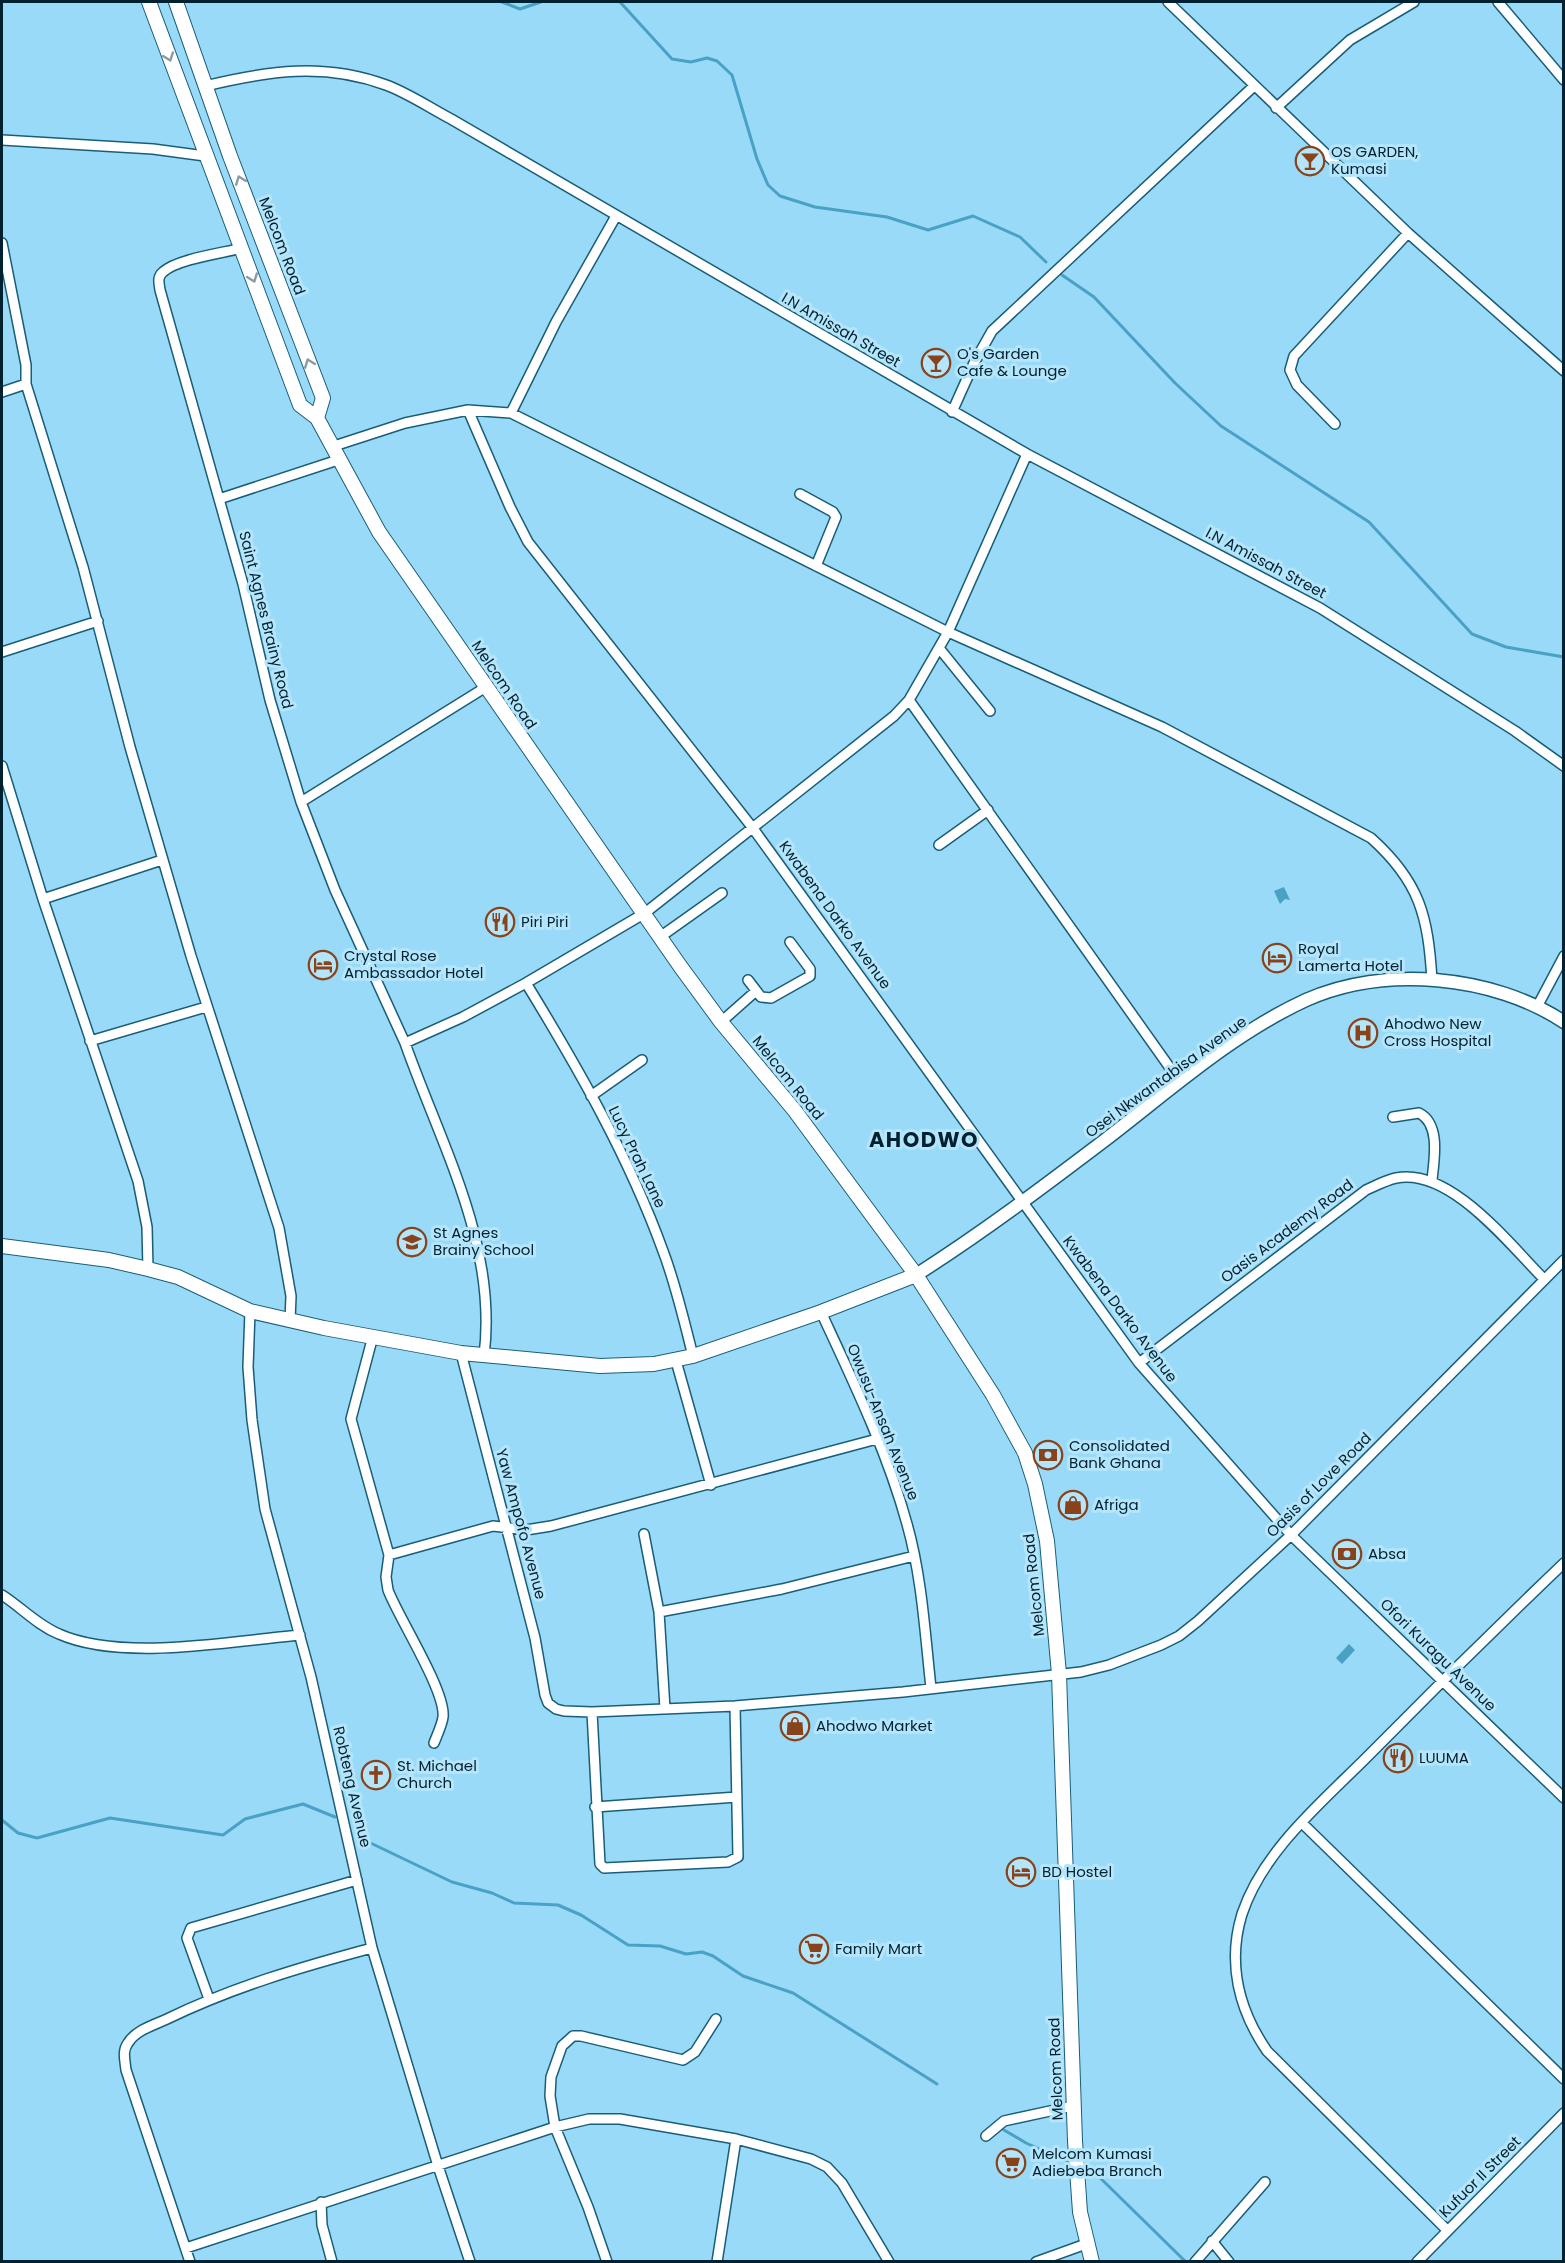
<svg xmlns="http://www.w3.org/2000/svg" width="1565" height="2263" viewBox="0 0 1565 2263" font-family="Poppins,sans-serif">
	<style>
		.water { fill: #49a1c5 }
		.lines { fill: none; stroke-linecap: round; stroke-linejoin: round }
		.stream { stroke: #49a1c5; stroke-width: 3 }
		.minor-casing { stroke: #195e78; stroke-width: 12 }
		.tertiary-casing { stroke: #195e78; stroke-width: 15 }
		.secondary-casing { stroke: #195e78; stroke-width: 16 }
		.minor { stroke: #fff; stroke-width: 9 }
		.tertiary { stroke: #fff; stroke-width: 12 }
		.secondary { stroke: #fff; stroke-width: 14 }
		.oneway { stroke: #8c9ba1 }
		.labels { text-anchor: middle; stroke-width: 6; stroke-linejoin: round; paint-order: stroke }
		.poi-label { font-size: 15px; fill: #00212f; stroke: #b5e5fb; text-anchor: start }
		.street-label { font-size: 15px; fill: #00212f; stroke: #b5e5fb }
		.district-label { font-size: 21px; font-weight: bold; letter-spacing: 1.5px; fill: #00212f; stroke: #b5e5fb }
	</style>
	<rect width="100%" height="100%" fill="#99daf8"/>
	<path class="water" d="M 1284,887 L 1290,900 L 1285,899 L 1280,904 L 1274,891 Z
		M 1349,1644 L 1355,1650 L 1342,1664 L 1336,1658 Z"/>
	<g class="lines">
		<path class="stream" d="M 502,2 L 520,9 L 541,2
			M 620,2 L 672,59 L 691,62 L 707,58 L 717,61 L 732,75 L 757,159 L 768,185 L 780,196 L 815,207 L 887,217 L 928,230 L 973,216 L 1020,237 L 1046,262
			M 1062,275 L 1094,297 L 1175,383 L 1221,426 L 1369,522 L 1472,634 L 1506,647 L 1564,657
			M 2,1820 L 18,1833 L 37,1838 L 110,1818 L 223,1835 L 245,1819 L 303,1804 L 335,1817
			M 358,1837 L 452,1882 L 492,1893 L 514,1903 L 558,1905 L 581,1915 L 628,1945 L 660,1946 L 686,1954 L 702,1952 L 713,1956 L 743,1976 L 793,1993 L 937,2084
			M 1004,2130 L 1026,2143 L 1068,2162
			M 1086,2164 L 1186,2262"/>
		<g class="minor-casing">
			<path id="minor" d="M 1168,2 L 1408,233 L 1564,371
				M 1498,2 L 1564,80
				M 205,86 C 268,71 323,62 386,85 C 408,93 430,108 451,119 L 1027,454 L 1320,608 L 1515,731 L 1564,766
				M 1276,108 L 1350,40 L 1414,2
				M 2,140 L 153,149 L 205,156
				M 2,243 L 26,365 L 26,384 L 83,567 L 130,747 L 191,956 L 279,1228 L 291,1296 L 290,1320
				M 242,248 C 223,253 177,259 163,272 C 157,277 159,283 160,290 L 243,584 L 270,700 L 301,802 L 335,890 L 405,1043
				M 2,392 L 26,384
				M 468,410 L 511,413 L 948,632 L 1162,727 L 1371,838 C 1420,882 1428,916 1432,980
				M 952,412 L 974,363 L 992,331 L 1254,86
				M 511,413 L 556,322 L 616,216
				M 1335,424 L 1297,385 L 1290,370 L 1294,356 L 1408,233
				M 331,447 L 405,423 L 468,410 L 510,507 L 528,542 L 752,827 L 1139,1363 L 1291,1535 L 1564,1798
				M 800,494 L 833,512 L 836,517 L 816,566
				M 219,499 L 338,460
				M 939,648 L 990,711
				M 2,652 L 98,621
				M 909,700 L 1180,1082
				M 2,766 L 43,899 L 162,860
				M 301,802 L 486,687
				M 939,845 L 988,810
				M 43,899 L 138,1181 L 147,1227 L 148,1269
				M 660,937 L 722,893
				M 748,980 L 761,997 L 771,998 L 810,976 L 810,969 L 790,942
				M 526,983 C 578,1068 629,1157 663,1251 C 676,1285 684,1321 693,1356
				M 1538,1005 L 1564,956
				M 721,1022 L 756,991
				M 90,1041 L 206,1007
				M 591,1096 L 642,1060
				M 1393,1117 L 1419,1113 C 1441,1124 1434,1160 1432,1180
				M 250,1311 L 248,1367 L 252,1420 L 265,1509 L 311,1677 L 372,1948 L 438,2166 L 470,2262
				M 821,1312 C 853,1381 887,1451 907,1524 C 922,1577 925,1634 931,1688
				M 373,1336 L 351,1419 L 389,1555 L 493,1526 L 526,1530 L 551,1526 L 877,1439
				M 461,1353 L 535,1638 L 545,1695 L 548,1703 L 556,1709 L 564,1711 L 592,1712 L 735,1706 L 903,1692 L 1081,1672 L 1109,1665 L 1161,1645 L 1179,1636 L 1198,1621 L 1291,1535 L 1564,1260
				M 484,1356 C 498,1245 441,1145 405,1043 L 463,1017 L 526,983 L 645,913 L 894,716 L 909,700 L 948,632 L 1027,454
				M 676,1361 L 711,1485
				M 1139,1363 L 1366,1190 C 1375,1186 1386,1180 1396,1178 C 1450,1167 1509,1244 1544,1279
				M 644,1534 L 659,1612
				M 389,1555 L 386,1577 L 388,1590 C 398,1617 446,1691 443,1717 C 442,1725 437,1735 434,1743
				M 2,1595 C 21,1607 37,1625 59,1634 C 122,1662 232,1641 300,1635
				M 665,1709 L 659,1612 L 782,1589 L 914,1556
				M 592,1712 L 600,1864 L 604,1868 L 728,1862 L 738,1857 L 735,1706
				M 595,1807 L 737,1797
				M 1302,1823 L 1564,2079
				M 209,1999 L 187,1938 L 191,1928 L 357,1880
				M 986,2136 L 1004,2121 L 1073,2106
				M 321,2202 L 322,2225 L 332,2262
				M 1447,2230 L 1267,2051 C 1239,2010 1227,1963 1242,1914 C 1263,1851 1321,1803 1366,1758 C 1431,1692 1497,1627 1564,1563
				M 1212,2241 L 1229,2262
				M 186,2248 L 555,2127 L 589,2119 L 620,2119 L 736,2139 L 811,2159 L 827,2167 L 842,2183 L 889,2262
				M 190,2262 L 126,2070 C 125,2060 122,2051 128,2043 C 136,2030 154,2025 167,2019 C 233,1987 301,1967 372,1948
				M 607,2262 L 588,2207 L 555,2127 L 550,2096 L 551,2077 L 562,2046 L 573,2036 L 581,2036 L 683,2060 L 695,2052 L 716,2019
				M 717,2262 L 736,2139
				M 1036,2262 L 1086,2244
				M 1195,2262 L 1265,2182
				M 1417,2262 L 1564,2113"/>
		</g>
		<g class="tertiary-casing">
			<path id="tertiary" d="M 916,1275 C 982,1233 1043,1187 1105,1140 C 1169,1091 1232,1034 1306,1000 C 1384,965 1493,975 1564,1022"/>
		</g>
		<g class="secondary-casing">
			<path id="secondary" d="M 149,2 L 300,405 L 317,418
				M 176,2 L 230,156 L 323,398 L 317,418 L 379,532 L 680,966 L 721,1022 L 795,1111 L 916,1275 L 993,1395 L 1025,1453 L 1035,1484 L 1047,1541 L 1059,1674 L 1075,2141 L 1080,2212 L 1092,2262
				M 2,1246 L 109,1260 L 148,1269 L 178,1277 L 250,1311 L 324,1328 L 461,1353 L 600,1366 L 654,1364 L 693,1356 L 821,1312 L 916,1275"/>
		</g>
		<use href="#minor" class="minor"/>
		<use href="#tertiary" class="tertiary"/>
		<use href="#secondary" class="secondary"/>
	</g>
	<defs><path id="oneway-chevron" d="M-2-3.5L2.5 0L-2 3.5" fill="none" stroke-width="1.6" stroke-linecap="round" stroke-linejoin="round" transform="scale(1.5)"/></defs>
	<g class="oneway">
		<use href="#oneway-chevron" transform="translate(169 57) rotate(70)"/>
		<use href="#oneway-chevron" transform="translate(240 180) rotate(-111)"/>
		<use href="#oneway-chevron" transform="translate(253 278) rotate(70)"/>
		<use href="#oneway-chevron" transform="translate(309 363) rotate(-111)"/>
	</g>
	<defs>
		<g id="bar-ring" transform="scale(1.5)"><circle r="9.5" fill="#b5e5fb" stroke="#88431a" stroke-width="1.5"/><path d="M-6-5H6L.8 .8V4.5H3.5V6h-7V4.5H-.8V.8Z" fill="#88431a"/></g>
		<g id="restaurant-ring" transform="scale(1.5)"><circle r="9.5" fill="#b5e5fb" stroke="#88431a" stroke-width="1.5"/><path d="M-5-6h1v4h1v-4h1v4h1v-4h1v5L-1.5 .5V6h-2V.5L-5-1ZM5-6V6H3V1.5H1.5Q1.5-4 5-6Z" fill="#88431a"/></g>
		<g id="hotel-ring" transform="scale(1.5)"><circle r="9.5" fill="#b5e5fb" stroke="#88431a" stroke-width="1.5"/><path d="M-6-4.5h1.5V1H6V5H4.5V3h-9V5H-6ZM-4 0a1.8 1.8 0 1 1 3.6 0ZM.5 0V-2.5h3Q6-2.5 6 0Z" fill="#88431a"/></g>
		<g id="hospital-ring" transform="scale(1.5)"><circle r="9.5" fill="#b5e5fb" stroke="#88431a" stroke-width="1.5"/><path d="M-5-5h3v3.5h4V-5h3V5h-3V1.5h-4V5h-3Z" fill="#88431a"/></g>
		<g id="school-ring" transform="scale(1.5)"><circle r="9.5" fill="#b5e5fb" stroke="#88431a" stroke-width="1.5"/><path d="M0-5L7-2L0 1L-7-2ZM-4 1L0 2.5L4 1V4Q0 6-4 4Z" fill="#88431a"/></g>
		<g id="bank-ring" transform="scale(1.5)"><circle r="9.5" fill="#b5e5fb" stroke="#88431a" stroke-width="1.5"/><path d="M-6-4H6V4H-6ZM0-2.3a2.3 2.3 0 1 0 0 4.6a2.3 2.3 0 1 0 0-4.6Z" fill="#88431a"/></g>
		<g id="shop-ring" transform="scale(1.5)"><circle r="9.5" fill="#b5e5fb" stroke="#88431a" stroke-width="1.5"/><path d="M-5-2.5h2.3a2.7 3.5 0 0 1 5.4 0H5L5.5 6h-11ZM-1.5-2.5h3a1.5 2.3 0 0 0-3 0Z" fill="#88431a"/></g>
		<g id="church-ring" transform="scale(1.5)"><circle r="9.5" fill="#b5e5fb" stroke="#88431a" stroke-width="1.5"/><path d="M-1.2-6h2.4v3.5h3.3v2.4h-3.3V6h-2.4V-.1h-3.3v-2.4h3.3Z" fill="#88431a"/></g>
		<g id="supermarket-ring" transform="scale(1.5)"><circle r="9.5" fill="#b5e5fb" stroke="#88431a" stroke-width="1.5"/><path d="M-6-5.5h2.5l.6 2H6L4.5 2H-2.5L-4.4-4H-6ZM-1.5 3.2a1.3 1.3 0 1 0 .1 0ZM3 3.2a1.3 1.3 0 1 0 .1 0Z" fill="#88431a"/></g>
	</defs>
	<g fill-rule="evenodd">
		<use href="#bar-ring" x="1310" y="161"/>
		<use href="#bar-ring" x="936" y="363"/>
		<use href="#restaurant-ring" x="500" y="922"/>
		<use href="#hotel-ring" x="1277" y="958"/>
		<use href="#hotel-ring" x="323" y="965"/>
		<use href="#hospital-ring" x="1363" y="1033"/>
		<use href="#school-ring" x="412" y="1242"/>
		<use href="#bank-ring" x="1048" y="1455"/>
		<use href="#shop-ring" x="1073" y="1505"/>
		<use href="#bank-ring" x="1347" y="1554"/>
		<use href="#shop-ring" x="795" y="1726"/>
		<use href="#restaurant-ring" x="1398" y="1758"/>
		<use href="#church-ring" x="376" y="1775"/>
		<use href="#hotel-ring" x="1021" y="1872"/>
		<use href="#supermarket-ring" x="814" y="1949"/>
		<use href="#supermarket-ring" x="1011" y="2163"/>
	</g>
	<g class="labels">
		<g class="poi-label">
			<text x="1331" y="157">OS GARDEN,<tspan x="1331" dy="17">Kumasi</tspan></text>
			<text x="957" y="359">O's Garden<tspan x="957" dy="17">Cafe &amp; Lounge</tspan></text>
			<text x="521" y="927">Piri Piri</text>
			<text x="1298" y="954">Royal<tspan x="1298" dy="17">Lamerta Hotel</tspan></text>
			<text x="344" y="961">Crystal Rose<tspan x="344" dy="17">Ambassador Hotel</tspan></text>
			<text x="1384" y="1029">Ahodwo New<tspan x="1384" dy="17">Cross Hospital</tspan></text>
			<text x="433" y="1238">St Agnes<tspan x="433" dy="17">Brainy School</tspan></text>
			<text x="1069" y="1451">Consolidated<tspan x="1069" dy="17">Bank Ghana</tspan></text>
			<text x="1094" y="1510">Afriga</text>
			<text x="1368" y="1559">Absa</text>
			<text x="816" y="1731">Ahodwo Market</text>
			<text x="1419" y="1763">LUUMA</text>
			<text x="397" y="1771">St. Michael<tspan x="397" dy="17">Church</tspan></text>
			<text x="1042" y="1877">BD Hostel</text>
			<text x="835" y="1954">Family Mart</text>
			<text x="1032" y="2159">Melcom Kumasi<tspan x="1032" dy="17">Adiebeba Branch</tspan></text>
		</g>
		<g class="street-label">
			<text transform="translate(282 246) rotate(69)" y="5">Melcom Road</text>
			<text transform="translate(841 330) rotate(30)" y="5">I.N Amissah Street</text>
			<text transform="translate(1266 563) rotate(28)" y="5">I.N Amissah Street</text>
			<text transform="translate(266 620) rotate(76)" y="5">Saint Agnes Brainy Road</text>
			<text transform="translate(504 685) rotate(56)" y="5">Melcom Road</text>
			<text transform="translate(835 915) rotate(54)" y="5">Kwabena Darko Avenue</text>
			<text transform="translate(1166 1077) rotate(-36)" y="5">Osei Nkwantabisa Avenue</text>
			<text transform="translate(788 1078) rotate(51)" y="5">Melcom Road</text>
			<text transform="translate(637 1157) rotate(64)" y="5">Lucy Prah Lane</text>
			<text transform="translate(1287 1231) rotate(-37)" y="5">Oasis Academy Road</text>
			<text transform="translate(1120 1309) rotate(53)" y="5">Kwabena Darko Avenue</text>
			<text transform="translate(883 1422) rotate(68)" y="5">Owusu-Ansah Avenue</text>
			<text transform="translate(1319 1485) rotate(-45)" y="5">Oasis of Love Road</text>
			<text transform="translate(521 1524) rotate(75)" y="5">Yaw Ampofo Avenue</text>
			<text transform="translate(1034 1585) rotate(-96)" y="5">Melcom Road</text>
			<text transform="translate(1438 1655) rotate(44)" y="5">Ofori Kuragu Avenue</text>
			<text transform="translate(352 1787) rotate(77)" y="5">Robteng Avenue</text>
			<text transform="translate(1056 2069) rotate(-92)" y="5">Melcom Road</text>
			<text transform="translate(1480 2177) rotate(-45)" y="5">Kufuor II Street</text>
		</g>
		<g class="district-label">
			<text x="924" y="1147">AHODWO</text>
		</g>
	</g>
	<rect width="1565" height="2263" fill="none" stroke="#00212f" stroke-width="6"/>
</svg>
